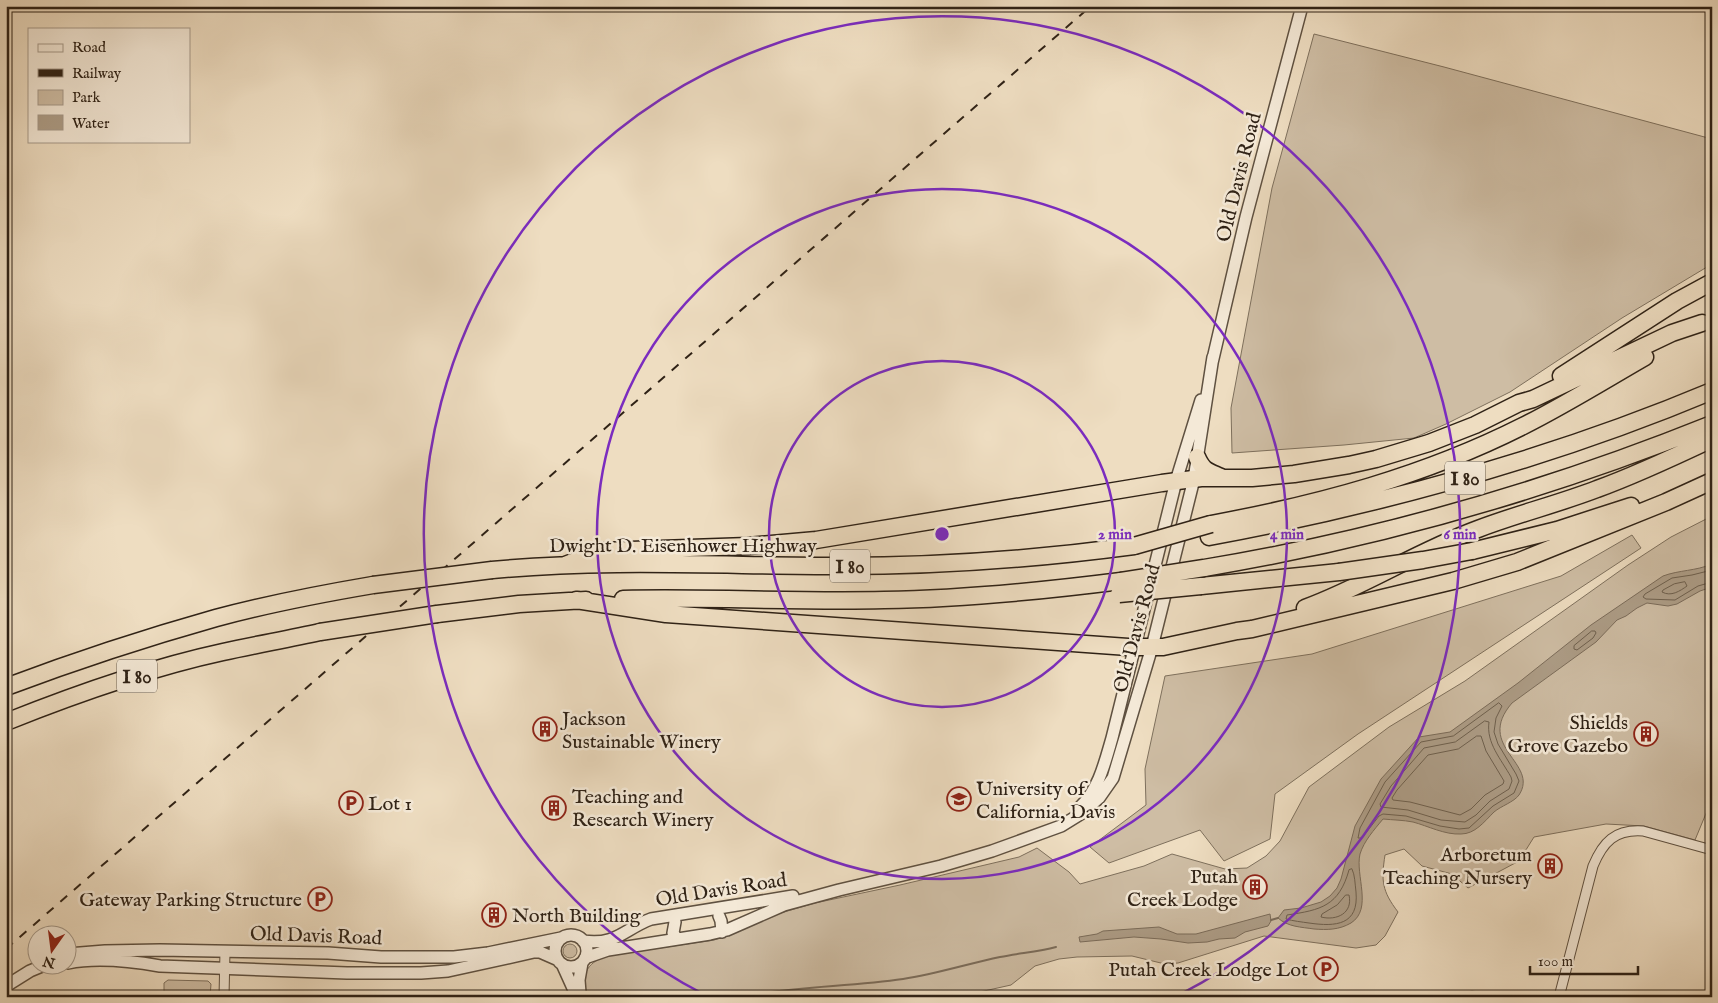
<svg xmlns="http://www.w3.org/2000/svg" width="1718" height="1003" viewBox="0 0 1718 1003" font-family="'IM FELL English',serif">
	<style>
		.green { fill: #cebda4; stroke: #7e705d }
		.water { fill: #ad9d87; stroke: #7b6c5a }
		.lines { fill: none; stroke-linecap: round; stroke-linejoin: round }
		.shore { stroke: #6e604e; stroke-width: 1 }
		.stream { stroke: #7b6c5a; stroke-width: 2 }
		.minor-casing { stroke: #5f5141; stroke-width: 11 }
		.tertiary-casing { stroke: #5f5141; stroke-width: 14 }
		.motorway-casing { stroke: #2f2216; stroke-width: 19 }
		.minor { stroke: #f4e9d7; stroke-width: 9 }
		.tertiary { stroke: #f4e9d7; stroke-width: 11 }
		.motorway { stroke: #eeddc1; stroke-width: 16 }
		.rail { stroke: #2f2216; stroke-width: 2; stroke-dasharray: 9 9; stroke-linecap: butt }
		.motorway-bridge-casing { stroke: #2f2216; stroke-width: 19; stroke-linecap: butt }
		.motorway-bridge { stroke: #eeddc1; stroke-width: 16 }
		.ring { fill: none; stroke: #7b2cbf; stroke-width: 2.5 }
		.labels { text-anchor: middle; stroke-width: 5; stroke-linejoin: round; paint-order: stroke }
		.shield { fill: #f4e9d7; stroke: #6a5e50; stroke-width: 1 }
		.shield-label { font-size: 19px; font-weight: bold; fill: #2f2216 }
		.street-label { font-size: 20px; fill: #2f2216; stroke: #f4e9d7 }
		.poi-label { font-size: 20px; fill: #2f2216; stroke: #f4e9d7; text-anchor: start }
		.centre { fill: #7b2cbf; stroke: #f4e9d7; stroke-width: 2.5 }
		.ring-label { font-size: 15px; text-anchor: middle; font-weight: bold; fill: #7b2cbf; stroke: #f4e9d7; stroke-width: 5; stroke-linejoin: round; paint-order: stroke }
	</style>
	<rect width="100%" height="100%" fill="#eeddc1"/>
	<filter id="stains"><feTurbulence type="fractalNoise" baseFrequency=".004" numOctaves="4"/><feColorMatrix values="0 0 0 0 .2 0 0 0 0 .09 0 0 0 0 .02 0 0 0 .5 -.17"/></filter>
	<radialGradient id="worn" r=".72"><stop offset=".6" stop-color="#630" stop-opacity="0"/><stop offset="1" stop-color="#630" stop-opacity=".3"/></radialGradient>
	<path class="green" d="M 1314,34 L 1444,67 L 1712,139 L 1712,193 L 1709,204 L 1712,222 L 1712,264 L 1622,318 L 1510,392 L 1446,424 L 1414,438 L 1344,445 L 1232,453 L 1231,408 L 1272,188 Z
		M 1712,516 L 1712,799 L 1695,840 L 1644,826 L 1606,824 L 1534,837 L 1519,861 L 1468,888 L 1452,874 L 1422,866 L 1404,849 L 1385,855 C 1381,881 1382,891 1398,912 L 1385,936 L 1376,945 L 1356,948 L 1264,936 L 1178,963 L 1165,964 L 1132,956 L 1077,957 L 1059,959 L 1035,966 L 1011,985 L 957,997 L 585,997 C 582,975 585,964 606,956 L 714,940 L 730,935 L 777,914 L 815,903 L 900,885 L 1019,857 L 1037,848 L 1069,872 L 1080,884 L 1144,866 L 1172,854 L 1225,869 L 1247,868 L 1266,856 L 1280,841 L 1309,787 L 1389,727 L 1465,681 L 1628,565 L 1671,537 Z
		M 1632,535 L 1641,548 L 1358,734 L 1275,794 L 1270,839 L 1224,861 L 1200,830 L 1109,863 L 1090,847 L 1146,805 L 1145,769 L 1165,676 L 1312,654 L 1561,576 Z
		M563 951a7 7 0 1 1 14 0a7 7 0 1 1-14 0Z
		M 168,980 L 208,981 L 211,984 L 210,997 L 164,997 L 164,983 Z
		M 1472,991 L 1478,992 L 1486,997 L 1455,997 L 1461,993 Z"/>
	<path class="water" d="M 1712,564 L 1712,587 L 1700,591 L 1677,604 L 1668,606 L 1647,603 L 1637,608 L 1626,616 L 1617,620 L 1596,642 L 1512,703 C 1474,747 1540,763 1519,795 C 1514,802 1501,806 1494,812 C 1484,822 1475,834 1461,834 C 1445,835 1428,826 1413,822 C 1403,820 1393,820 1383,819 C 1374,830 1364,841 1360,854 C 1355,875 1373,909 1351,923 C 1339,930 1327,930 1314,929 C 1301,927 1288,927 1278,918 L 1284,910 L 1301,908 L 1321,902 L 1330,896 L 1337,888 L 1341,879 L 1355,826 L 1381,779 L 1419,737 L 1450,732 L 1518,683 L 1591,625 L 1663,576 C 1679,570 1696,571 1712,564 Z
		M 1270,914 L 1271,921 L 1268,926 L 1245,932 L 1235,938 L 1219,939 L 1207,942 L 1188,943 L 1161,939 L 1134,937 L 1080,942 L 1079,937 L 1097,934 L 1103,931 L 1159,927 L 1177,934 L 1196,934 Z"/>
	<g class="lines">
		<path class="shore" d="M 1712,570 L 1692,575 L 1672,578 L 1645,594 L 1643,597 L 1646,599 L 1675,600 L 1698,586 L 1712,582
			M 1685,582 L 1687,586 C 1680,591 1671,597 1662,592 L 1663,590 L 1674,584 Z
			M 1592,631 L 1595,631 L 1596,633 L 1593,638 L 1577,650 L 1574,649 L 1574,646 Z
			M 1499,703 L 1502,706 L 1496,718 L 1494,732 L 1498,744 L 1516,774 L 1519,781 L 1514,793 L 1493,806 L 1469,828 L 1459,829 L 1440,826 L 1406,816 L 1383,814 L 1379,816 L 1362,838 L 1358,838 L 1360,828 L 1385,782 L 1421,742 L 1453,736 Z
			M 1485,721 L 1489,722 C 1486,743 1501,759 1511,777 L 1512,781 L 1509,789 L 1490,801 L 1476,815 L 1465,822 L 1441,820 L 1408,810 L 1381,807 L 1380,804 L 1391,786 L 1424,748 L 1455,742 Z
			M 1477,736 L 1481,736 L 1486,751 L 1504,781 L 1503,784 L 1485,795 L 1471,809 L 1460,815 L 1410,802 L 1393,800 L 1392,798 L 1397,790 L 1428,755 L 1458,749 Z
			M 1352,869 C 1355,875 1355,884 1356,892 C 1359,925 1336,927 1309,923 C 1302,922 1293,921 1286,919 L 1287,915 C 1321,910 1339,906 1349,870 Z
			M 1346,895 L 1349,895 C 1353,913 1337,921 1321,917 L 1322,914 L 1337,905 Z"/>
		<path class="stream" d="M 1271,920 L 1278,918
			M 740,997 C 793,986 849,987 903,979 C 936,974 967,964 1000,957 C 1019,953 1038,952 1056,947"/>
		<g class="minor-casing">
			<path id="minor" d="M 224,997 L 225,951
				M 1559,997 L 1593,866 C 1603,842 1615,829 1643,831 L 1712,850"/>
		</g>
		<g class="tertiary-casing">
			<path id="tertiary" d="M 1212,363 L 1246,217 L 1302,6
				M 1080,807 C 1099,789 1105,762 1112,738 L 1176,481 L 1201,400
				M 719,916 L 721,921 L 722,932
				M 675,922 L 673,933 L 677,939
				M555 951a16 16 0 1 1 32 0a16 16 0 1 1-32 0Z
				M 583,941 C 616,946 624,929 651,919 L 793,896
				M 68,954 L 105,951 L 160,950 L 328,953 L 381,957 L 454,957 L 488,953 L 561,938
				M 585,958 L 608,950 L 710,934 L 727,930 L 784,905 L 839,890 L 941,866 L 992,851 L 1061,826 L 1082,813 L 1099,798 L 1113,778 L 1152,647 L 1194,479 L 1213,357
				M 68,963 C 97,957 131,961 160,966 L 347,973 L 421,973 L 448,971 L 534,952 L 540,952 L 556,959
				M 563,966 L 577,997
				M 6,986 L 30,971 L 42,966
				M 579,997 L 580,993 L 579,980 L 582,963"/>
		</g>
		<g class="motorway-casing">
			<path id="motorway" d="M 1561,376 L 1677,301 L 1712,282
				M 1197,457 C 1203,471 1208,471 1221,477
				M 1211,524 C 1319,504 1424,476 1523,426 C 1565,405 1605,380 1645,357
				M 1209,537 C 1381,505 1550,459 1712,391
				M 1472,551 L 1557,530 L 1631,506
				M 565,565 L 601,551 L 748,546 L 816,540 L 1162,483 L 1201,478 L 1252,478 L 1294,474 L 1349,465 L 1376,459 L 1429,443 L 1475,425 L 1519,403 L 1533,399 L 1672,333 L 1702,323
				M 1204,568 C 1379,539 1548,490 1712,424
				M 492,570 C 608,559 724,566 840,566 C 938,566 1036,559 1134,546
				M 1201,586 L 1339,572
				M 623,599 C 710,597 797,602 884,600 C 964,599 1042,591 1121,581
				M 576,600 L 666,614 L 1128,647 L 1163,647 L 1237,631 L 1252,629 L 1453,581 L 1517,562 L 1666,502 L 1712,481
				M 1305,608 C 1365,586 1418,551 1478,529 C 1517,514 1558,504 1597,489 C 1636,475 1674,457 1712,439
				M 437,614 L 519,604 L 586,600
				M 6,687 C 75,661 145,638 216,618 C 268,604 320,594 373,585
				M 6,722 C 76,694 149,668 223,652 C 255,645 288,639 320,632"/>
		</g>
		<use href="#minor" class="minor"/>
		<use href="#tertiary" class="tertiary"/>
		<use href="#motorway" class="motorway"/>
		<path class="rail" d="M 6,949 L 1091,6"/>
		<g class="motorway-bridge-casing">
			<path id="motorway-bridge" d="M 1134,546 L 1211,524
				M 1339,572 L 1423,560 L 1472,551
				M 1121,581 L 1204,568
				M 373,585 L 492,570
				M 1119,594 L 1201,586
				M 320,632 L 437,614"/>
		</g>
		<use href="#motorway-bridge" class="motorway-bridge"/>
	</g>
	<g class="ring">
		<circle cx="942" cy="534" r="173"/>
		<circle cx="942" cy="534" r="345"/>
		<path d="M707 996A518 518 0 1 1 1177 996"/>
	</g>
	<defs>
		<g id="building-ring" transform="scale(1.25)"><circle r="9.5" fill="#f4e9d7" stroke="#8f2418" stroke-width="1.5"/><path d="M-4-6H4V6H1V3H-1V6H-4ZM-2.5-4.3h1.7v1.8h-1.7ZM.8-4.3h1.7v1.8H.8ZM-2.5-1h1.7V.8h-1.7ZM.8-1h1.7V.8H.8Z" fill="#8f2418"/></g>
		<g id="university-ring" transform="scale(1.25)"><circle r="9.5" fill="#f4e9d7" stroke="#8f2418" stroke-width="1.5"/><path d="M0-5L7-2L0 1L-7-2ZM-4 1L0 2.5L4 1V4Q0 6-4 4Z" fill="#8f2418"/></g>
		<g id="parking-ring" transform="scale(1.25)"><circle r="9.5" fill="#f4e9d7" stroke="#8f2418" stroke-width="1.5"/><path d="M-3.5-5.5H1a3.5 3.5 0 0 1 0 7H-1V5.5H-3.5ZM-1-3.4V-.6H.8a1.4 1.4 0 0 0 0-2.8Z" fill="#8f2418"/></g>
	</defs>
	<g fill-rule="evenodd">
		<use href="#building-ring" x="545" y="729"/>
		<use href="#building-ring" x="1646" y="734"/>
		<use href="#university-ring" x="959" y="799"/>
		<use href="#parking-ring" x="351" y="803"/>
		<use href="#building-ring" x="554" y="808"/>
		<use href="#building-ring" x="1550" y="866"/>
		<use href="#building-ring" x="1255" y="887"/>
		<use href="#parking-ring" x="320" y="899"/>
		<use href="#building-ring" x="494" y="915"/>
		<use href="#parking-ring" x="1326" y="969"/>
	</g>
	<g class="labels">
		<g class="shield">
			<rect x="1445" y="461.5" width="40" height="33" rx="4"/>
			<rect x="830" y="549.5" width="40" height="33" rx="4"/>
			<rect x="117" y="659.5" width="40" height="33" rx="4"/>
		</g>
		<g class="shield-label">
			<text x="1465" y="485">I 80</text>
			<text x="850" y="573">I 80</text>
			<text x="137" y="683">I 80</text>
		</g>
		<g class="street-label">
			<text transform="translate(1238 177) rotate(-76)" y="7">Old Davis Road</text>
			<text x="683" y="552">Dwight D. Eisenhower Highway</text>
			<text transform="translate(1136 628) rotate(-75)" y="7">Old Davis Road</text>
			<text transform="translate(721 889) rotate(-9)" y="7">Old Davis Road</text>
			<text transform="translate(316 935) rotate(2)" y="7">Old Davis Road</text>
		</g>
		<g class="poi-label">
			<text x="562" y="725">Jackson<tspan x="562" dy="23">Sustainable Winery</tspan></text>
			<text x="1628" y="729" text-anchor="end">Shields<tspan x="1628" dy="23">Grove Gazebo</tspan></text>
			<text x="976" y="795">University of<tspan x="976" dy="23">California, Davis</tspan></text>
			<text x="572" y="803">Teaching and<tspan x="572" dy="23">Research Winery</tspan></text>
			<text x="368" y="810">Lot 1</text>
			<text x="1532" y="861" text-anchor="end">Arboretum<tspan x="1532" dy="23">Teaching Nursery</tspan></text>
			<text x="1238" y="883" text-anchor="end">Putah<tspan x="1238" dy="23">Creek Lodge</tspan></text>
			<text x="302" y="906" text-anchor="end">Gateway Parking Structure</text>
			<text x="512" y="922">North Building</text>
			<text x="1308" y="976" text-anchor="end">Putah Creek Lodge Lot</text>
		</g>
	</g>
	<circle cx="942" cy="534" r="8" class="centre"/>
	<g class="ring-label">
		<text x="1115" y="539">2 min</text>
		<text x="1287" y="539">4 min</text>
		<text x="1460" y="539">6 min</text>
	</g>
	<rect width="1718" height="1003" fill="none" stroke="#eeddc1" stroke-width="25"/>
	<rect x="8" y="8" width="1703" height="988" fill="none" stroke="#2f2216" stroke-width="2.5"/>
	<rect x="12" y="12" width="1693" height="978" fill="none" stroke="#2f2216"/>
	<rect x="28" y="28" width="162" height="115" fill="#f4e9d7" stroke="#a5998a"/>
	<rect x="38" y="44" width="25" height="8" fill="#f4e9d7" stroke="#a5998a"/>
	<text x="72" y="52" font-size="15" fill="#2f2216">Road</text>
	<rect x="38" y="69" width="25" height="8" fill="#2f2216" stroke="#a5998a"/>
	<text x="72" y="78" font-size="15" fill="#2f2216">Railway</text>
	<rect x="38" y="90" width="25" height="15" fill="#cebda4" stroke="#a5998a"/>
	<text x="72" y="102" font-size="15" fill="#2f2216">Park</text>
	<rect x="38" y="115" width="25" height="15" fill="#ad9d87" stroke="#a5998a"/>
	<text x="72" y="128" font-size="15" fill="#2f2216">Water</text>
	<g transform="translate(52 950) rotate(194)"><circle r="24" fill="#f4e9d7" stroke="#a5998a"/>
	<path d="M0-4L9 19L0 12L-9 19Z" fill="#8f2418"/>
	<text y="-8" font-size="14" font-weight="bold" text-anchor="middle" fill="#2f2216">N</text>
	</g>
	<path d="M1530 966v8h108v-8" fill="none" stroke="#2f2216" stroke-width="2.5"/>
	<text x="1538" y="966" font-size="15" fill="#2f2216" stroke="#f4e9d7" stroke-width="4" paint-order="stroke">100 m</text>
	<rect width="100%" height="100%" filter="url(#stains)"/>
	<rect width="100%" height="100%" fill="url(#worn)"/>
</svg>
